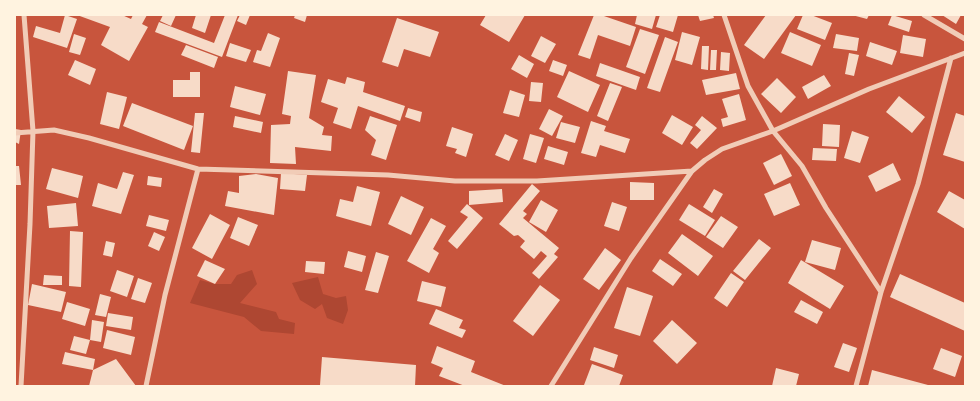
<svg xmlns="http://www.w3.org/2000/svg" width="980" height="401" viewBox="0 0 980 401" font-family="Mulish,sans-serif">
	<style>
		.green { fill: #ae4732 }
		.building { fill: #f7dbc8 }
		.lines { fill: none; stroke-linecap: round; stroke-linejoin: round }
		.minor { stroke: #f1ccb7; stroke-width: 5 }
	</style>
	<rect width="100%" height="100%" fill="#c8553d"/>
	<path class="green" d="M 252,270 L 257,284 L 240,303 L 276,312 L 279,319 L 295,323 L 294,334 L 261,331 L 244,317 L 190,303 L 200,280 L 215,284 L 231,284 L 237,275 Z
		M 318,277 L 323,294 L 336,298 L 346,296 L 348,310 L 343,324 L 327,318 L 322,304 L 315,309 L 300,300 L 292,283 Z"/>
	<path class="building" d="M 65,15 L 77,19 L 67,48 L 33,37 L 36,26 L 60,33 Z
		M 77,15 L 122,15 L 131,19 L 133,15 L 147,15 L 142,24 L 148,27 L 129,61 L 101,45 L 110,27 Z
		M 163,15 L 176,15 L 171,26 L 160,21 Z
		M 196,15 L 211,15 L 205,33 L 192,28 Z
		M 225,15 L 238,15 L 222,57 L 155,32 L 159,22 L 214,43 Z
		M 240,15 L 250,15 L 246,25 L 237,21 Z
		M 295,15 L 307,15 L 305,22 L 294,18 Z
		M 486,15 L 525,15 L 509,42 L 480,25 Z
		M 594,15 L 601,15 L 636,27 L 630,46 L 598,35 L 590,59 L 578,55 Z
		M 637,15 L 656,15 L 652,29 L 635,24 Z
		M 660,15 L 678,15 L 673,32 L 656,27 Z
		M 698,15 L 713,15 L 714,18 L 700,21 Z
		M 766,15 L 796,15 L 764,59 L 744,45 Z
		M 803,15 L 811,15 L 832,23 L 825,40 L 797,29 Z
		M 852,15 L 869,15 L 867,19 Z
		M 892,15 L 912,21 L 909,32 L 888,25 Z
		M 942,15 L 961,15 L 956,24 Z
		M 397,18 L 439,32 L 430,57 L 404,49 L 398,67 L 382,62 Z
		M 640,29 L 659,35 L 645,74 L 626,67 Z
		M 682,32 L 700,37 L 692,65 L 675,60 Z
		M 790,32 L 821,45 L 812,66 L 781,53 Z
		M 268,33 L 280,38 L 270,67 L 253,62 L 257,50 L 261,51 Z
		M 74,34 L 86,38 L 80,55 L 69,52 Z
		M 836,34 L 859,38 L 857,51 L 833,48 Z
		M 903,35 L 926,39 L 923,57 L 900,53 Z
		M 541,36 L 556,44 L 545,63 L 531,56 Z
		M 665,37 L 678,42 L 660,92 L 647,88 Z
		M 870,42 L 897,51 L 892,65 L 866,56 Z
		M 230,43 L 251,50 L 246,62 L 226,56 Z
		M 186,45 L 218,57 L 214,68 L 181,55 Z
		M 702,46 L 709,46 L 708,70 L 701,69 Z
		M 711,50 L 717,50 L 716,70 L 710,70 Z
		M 721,52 L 730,53 L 729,71 L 720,70 Z
		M 849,53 L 859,55 L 854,76 L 845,74 Z
		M 519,55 L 534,64 L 527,78 L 511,69 Z
		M 75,60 L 96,69 L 90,85 L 68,75 Z
		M 553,60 L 567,65 L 563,76 L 549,71 Z
		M 600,63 L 640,77 L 636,90 L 596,76 Z
		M 288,71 L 316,75 L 309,118 L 324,127 L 322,135 L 332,136 L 331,151 L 295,147 L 296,164 L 270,163 L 271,125 L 290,124 L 291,116 L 282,114 Z
		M 569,71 L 600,85 L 588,112 L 557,97 Z
		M 190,72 L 200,72 L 200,97 L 173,97 L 173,80 L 190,80 Z
		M 736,73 L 740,89 L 706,95 L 702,80 Z
		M 824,75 L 831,86 L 808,99 L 802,87 Z
		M 347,77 L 365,82 L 363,92 L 405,106 L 400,121 L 358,106 L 351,129 L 333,123 L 338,108 L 321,102 L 328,79 L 345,84 Z
		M 777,78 L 796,97 L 781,113 L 761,94 Z
		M 531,82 L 543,83 L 541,102 L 529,101 Z
		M 610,83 L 622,87 L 608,121 L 597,116 Z
		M 235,86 L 266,94 L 260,115 L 230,107 Z
		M 510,90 L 525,95 L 519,117 L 503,113 Z
		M 107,92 L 127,97 L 119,129 L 100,124 Z
		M 739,94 L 746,120 L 723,127 L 721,119 L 728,117 L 722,99 Z
		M 899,96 L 925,117 L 912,133 L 886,112 Z
		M 132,103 L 193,126 L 184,150 L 123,126 Z
		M 408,108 L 422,112 L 420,122 L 405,117 Z
		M 549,109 L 563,116 L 552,136 L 539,129 Z
		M 195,113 L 204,113 L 200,153 L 191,152 Z
		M 956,113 L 965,116 L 965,162 L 943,155 Z
		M 672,115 L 693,127 L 682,145 L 662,133 Z
		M 235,116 L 263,122 L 261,133 L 233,127 Z
		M 370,116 L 397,125 L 386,160 L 371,155 L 376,140 L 365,130 Z
		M 702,116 L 717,128 L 697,149 L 690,143 L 701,130 L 695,125 Z
		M 591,121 L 606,126 L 604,131 L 630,139 L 625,153 L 600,145 L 596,157 L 581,153 Z
		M 561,122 L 580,127 L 575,143 L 556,138 Z
		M 823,124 L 840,125 L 839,147 L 822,146 Z
		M 452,127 L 473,134 L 466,157 L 455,153 L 457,149 L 446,146 Z
		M 15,129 L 21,130 L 19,144 L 15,142 Z
		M 852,131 L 869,137 L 860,163 L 844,158 Z
		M 505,134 L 518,140 L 509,161 L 495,155 Z
		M 530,134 L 544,138 L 536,163 L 523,159 Z
		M 548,146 L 568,152 L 564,165 L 544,159 Z
		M 813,148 L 837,149 L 836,161 L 812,160 Z
		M 781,154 L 792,176 L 774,185 L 763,163 Z
		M 893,163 L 901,180 L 876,192 L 868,176 Z
		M 15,166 L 19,166 L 21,185 L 15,185 Z
		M 52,168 L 83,176 L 78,198 L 46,189 Z
		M 123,172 L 134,175 L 121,214 L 92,206 L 98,183 L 117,189 Z
		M 281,173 L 307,175 L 305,191 L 280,189 Z
		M 256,174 L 278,178 L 274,215 L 225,206 L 228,191 L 239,193 L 239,176 Z
		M 148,176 L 162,178 L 161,187 L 147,185 Z
		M 630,182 L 654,183 L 654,200 L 630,200 Z
		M 790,183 L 800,205 L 774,216 L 764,194 Z
		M 532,184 L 540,191 L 523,211 L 527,214 L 523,218 L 559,248 L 554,254 L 558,257 L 539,279 L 532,273 L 547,256 L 541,251 L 534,259 L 520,247 L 525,241 L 518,235 L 514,236 L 499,224 Z
		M 357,186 L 380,192 L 371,226 L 336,216 L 340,199 L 353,202 Z
		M 502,189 L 503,202 L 469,205 L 469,191 Z
		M 714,189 L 723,194 L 712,213 L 703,207 Z
		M 949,191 L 965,200 L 965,229 L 937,212 Z
		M 401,196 L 424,207 L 411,235 L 388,224 Z
		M 541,200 L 558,210 L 546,232 L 529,222 Z
		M 612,202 L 627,207 L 619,231 L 604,226 Z
		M 76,203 L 78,226 L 49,228 L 47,206 Z
		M 467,204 L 483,218 L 457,249 L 448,241 L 468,217 L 460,212 Z
		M 689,204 L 715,220 L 705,236 L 679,220 Z
		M 210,214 L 230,225 L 212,259 L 192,248 Z
		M 149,215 L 169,220 L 166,231 L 146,226 Z
		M 721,216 L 738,227 L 723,248 L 706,237 Z
		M 238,217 L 258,225 L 249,246 L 230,238 Z
		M 431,218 L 446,226 L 433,249 L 439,253 L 429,273 L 407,261 Z
		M 70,231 L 83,232 L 81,287 L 69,286 Z
		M 154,232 L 165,237 L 159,251 L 148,246 Z
		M 682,234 L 713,256 L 698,276 L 668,253 Z
		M 759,239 L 771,248 L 745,280 L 733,271 Z
		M 812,240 L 841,248 L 835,270 L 805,262 Z
		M 106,241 L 115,243 L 112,257 L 103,255 Z
		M 605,248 L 621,260 L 599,290 L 583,279 Z
		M 348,251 L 366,256 L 362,272 L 344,267 Z
		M 376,252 L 389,256 L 378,293 L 365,290 Z
		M 660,259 L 682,274 L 673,286 L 652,271 Z
		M 205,260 L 225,269 L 215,284 L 197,276 Z
		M 801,260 L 844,286 L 830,309 L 788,283 Z
		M 306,261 L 325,262 L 324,274 L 305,272 Z
		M 117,270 L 134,276 L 127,297 L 110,291 Z
		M 731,273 L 744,282 L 727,307 L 714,298 Z
		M 900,274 L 965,303 L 965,331 L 890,297 Z
		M 44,275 L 62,276 L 62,285 L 43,285 Z
		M 138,278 L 152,283 L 145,303 L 131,299 Z
		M 422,281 L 446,287 L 441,307 L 417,301 Z
		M 32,284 L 66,292 L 61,312 L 28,305 Z
		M 540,285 L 560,300 L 533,336 L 513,321 Z
		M 627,287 L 653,296 L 640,336 L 614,328 Z
		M 100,294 L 111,297 L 106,317 L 95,315 Z
		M 801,300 L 823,312 L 817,324 L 794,312 Z
		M 67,302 L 90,309 L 85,326 L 62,319 Z
		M 436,309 L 463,320 L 459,328 L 466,330 L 462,338 L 429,324 Z
		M 108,313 L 133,317 L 131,330 L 106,326 Z
		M 92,320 L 104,322 L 101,342 L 90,340 Z
		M 672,320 L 697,343 L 677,364 L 653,341 Z
		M 107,330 L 135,337 L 131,355 L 103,348 Z
		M 74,336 L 90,340 L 86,354 L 70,350 Z
		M 843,343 L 857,348 L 849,372 L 834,367 Z
		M 437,346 L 475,361 L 471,372 L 506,386 L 465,386 L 439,376 L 443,368 L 431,363 Z
		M 594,347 L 618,355 L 614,368 L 590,360 Z
		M 941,348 L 962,356 L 955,377 L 933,369 Z
		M 65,352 L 95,359 L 93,370 L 62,364 Z
		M 322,357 L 416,365 L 415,386 L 320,385 Z
		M 116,359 L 136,386 L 89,386 L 93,370 Z
		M 592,364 L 623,375 L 619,386 L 584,385 Z
		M 776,368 L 799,374 L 796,386 L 772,386 Z
		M 872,370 L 928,385 L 928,386 L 868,386 Z"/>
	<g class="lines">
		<path class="minor" d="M 724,15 L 748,86 L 773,131 L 802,166 L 826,208 L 881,292
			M 924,15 L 965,39
			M 15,133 L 54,130 L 89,138 L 198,169 L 388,175 L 455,181 L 537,181 L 692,171
			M 21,386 L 30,224 L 33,131 L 24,15
			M 146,386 L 165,295 L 198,169
			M 551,386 L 631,258 L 692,171 L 705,160 L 722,149 L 773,131 L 869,89 L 965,53
			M 856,386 L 881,292 L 918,184 L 951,58"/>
	</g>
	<rect width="980" height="401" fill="none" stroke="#fff3e0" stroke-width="32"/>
</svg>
